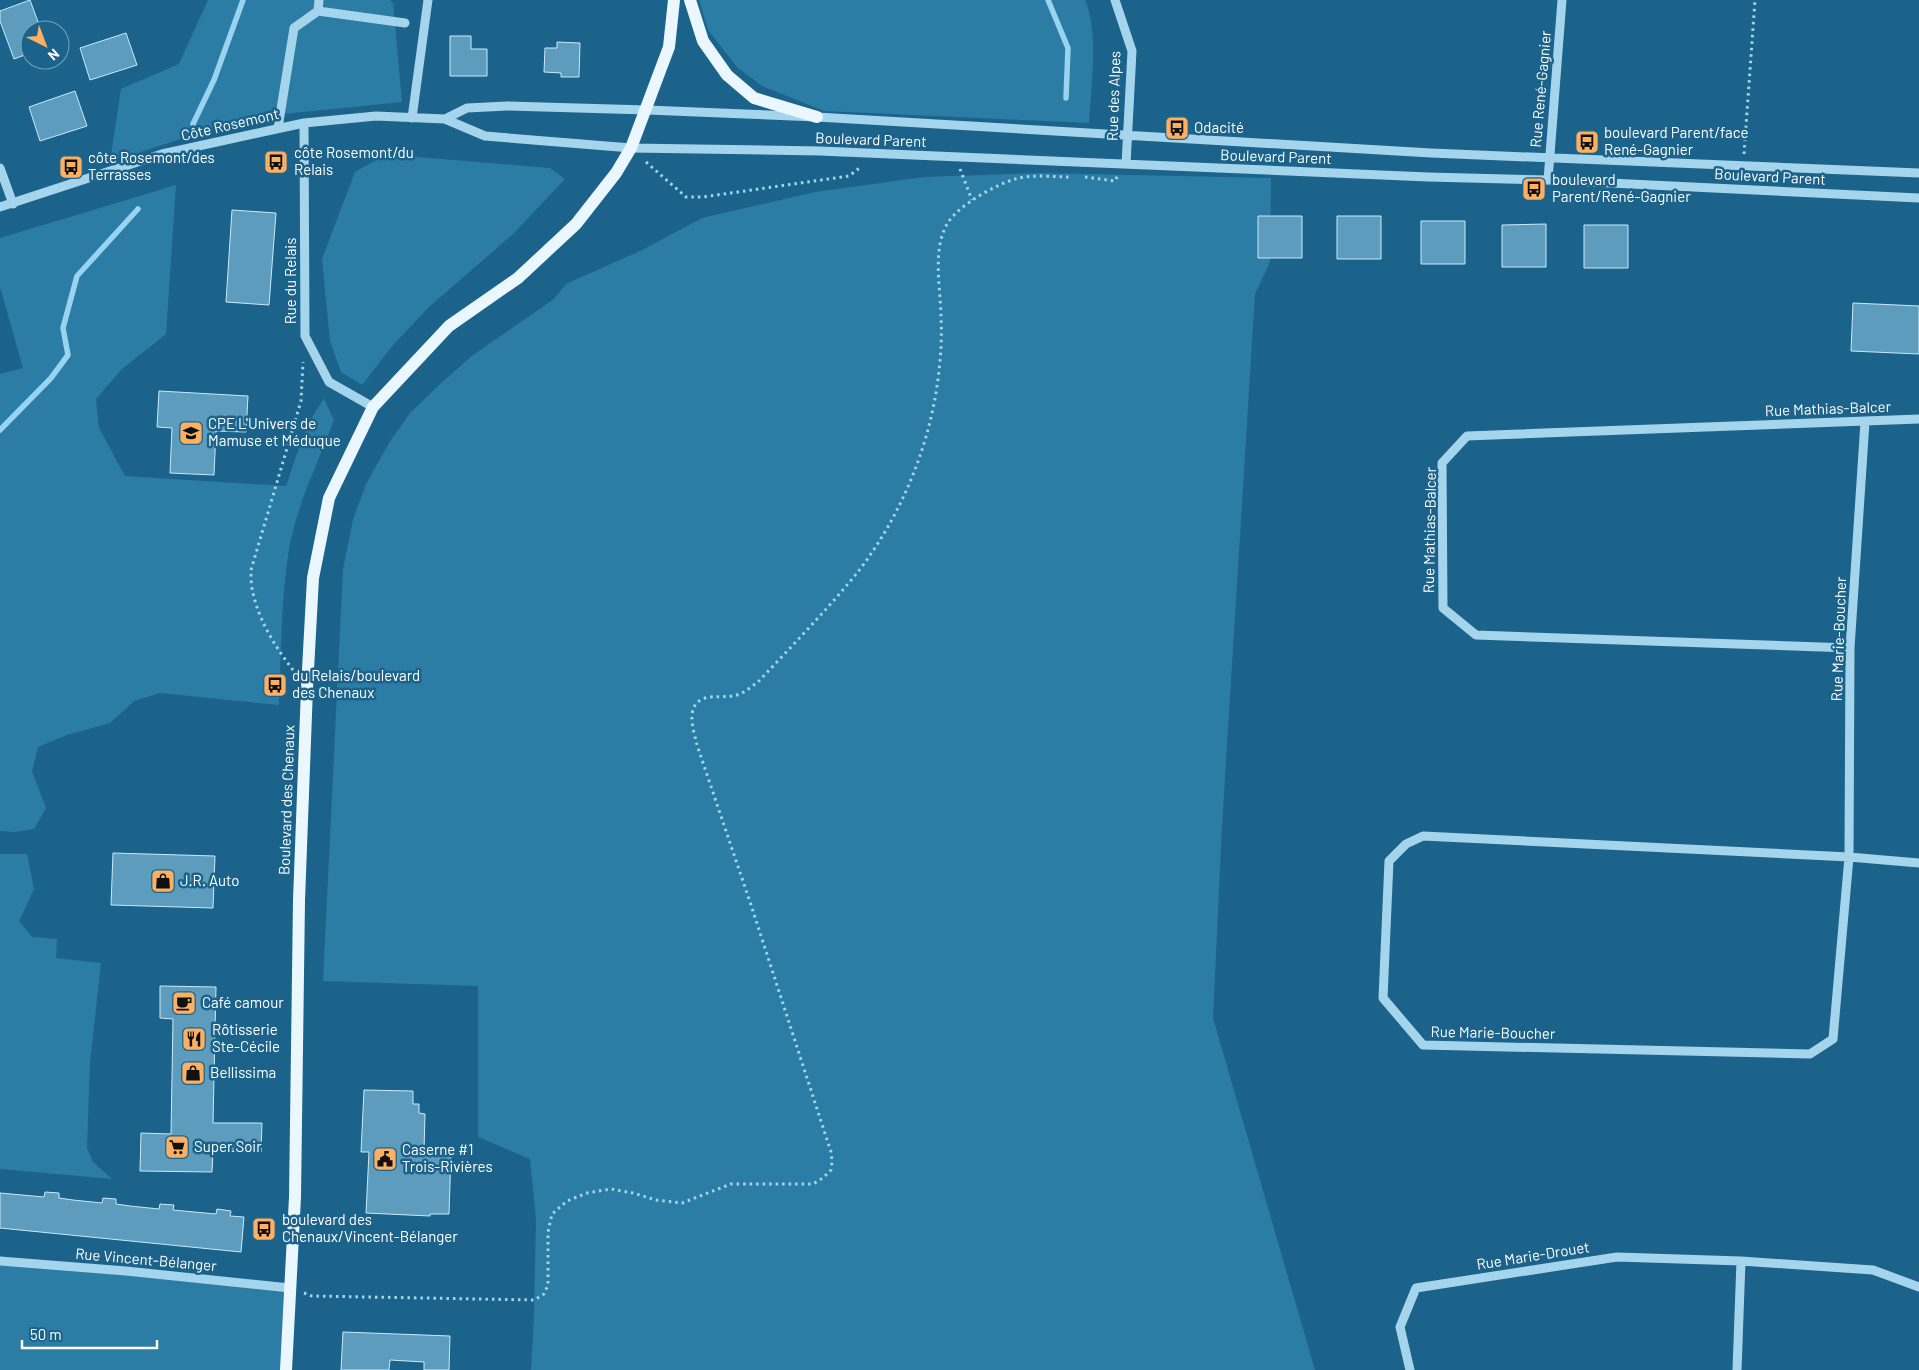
<svg xmlns="http://www.w3.org/2000/svg" width="1919" height="1370" viewBox="0 0 1919 1370" font-family="Barlow,sans-serif">
	<style>
		.green { fill: #2b7da6 }
		.lines { fill: none; stroke-linecap: round; stroke-linejoin: round }
		.stream { stroke: #98d3ef; stroke-width: 5.5 }
		.building { fill: #5d9cbd; stroke: #cbeaf9 }
		.path { stroke: #a5d5ed; stroke-width: 3; stroke-dasharray: 2.5 4; stroke-linecap: butt }
		.minor { stroke: #a5d5ed; stroke-width: 9 }
		.major { stroke: #ebf7ff; stroke-width: 12 }
		.labels { text-anchor: middle; stroke-width: 5; stroke-linejoin: round; paint-order: stroke }
		.street-label { font-size: 15px; fill: #fff; stroke: #1b638a }
		.poi-label { font-size: 15px; fill: #fff; stroke: #1b638a; text-anchor: start }
	</style>
	<rect width="100%" height="100%" fill="#1b638a"/>
	<path class="green" d="M 208,0 L 390,0 L 393,3 L 402,102 L 245,118 L 110,162 L 121,89 L 179,64 Z
		M 699,0 L 1085,0 C 1099,31 1091,89 1089,123 L 824,111 L 762,86 L 737,67 L 708,30 Z
		M 395,155 L 550,168 L 565,179 L 513,234 L 429,307 L 393,345 L 362,385 L 341,372 L 330,341 L 322,259 L 355,172 L 380,158 Z
		M 1040,173 L 1271,178 L 1270,262 L 1255,294 L 1222,826 L 1213,1018 L 1315,1370 L 531,1370 L 534,1315 L 536,1219 L 530,1159 L 478,1137 L 478,986 L 323,981 L 343,569 L 353,520 L 366,484 L 389,443 L 410,413 L 439,385 L 473,355 L 554,299 L 566,284 L 642,250 L 702,218 L 815,192 L 924,177 Z
		M 176,185 L 166,334 L 122,369 L 96,399 L 99,428 L 125,476 L 286,486 C 297,456 304,425 324,399 L 334,420 C 318,463 297,504 289,549 C 281,600 281,653 279,705 L 160,693 L 134,701 L 110,723 L 67,735 L 38,747 L 32,771 L 46,808 L 34,829 L 15,832 L 0,831 L 0,374 L 23,368 L 0,287 L 0,238 Z
		M 0,854 L 27,854 L 34,889 L 19,921 L 32,937 L 57,939 L 56,958 L 101,963 L 90,1063 L 87,1148 L 93,1162 L 112,1179 L 0,1169 Z
		M 0,1261 L 290,1288 L 286,1370 L 0,1370 Z"/>
	<g class="lines">
		<path class="stream" d="M 1048,0 L 1068,48 L 1066,98
			M 193,124 L 214,80 L 243,0
			M 0,430 L 51,378 L 68,355 L 63,328 L 77,276 L 138,209"/>
	</g>
	<path class="building" d="M 30,0 L 41,30 L 30,30 L 30,53 L 14,59 L 0,21 L 0,11 Z
		M 126,33 L 137,65 L 90,80 L 80,48 Z
		M 450,36 L 471,36 L 471,49 L 487,49 L 487,76 L 450,76 Z
		M 557,42 L 580,43 L 579,77 L 561,77 L 561,73 L 544,72 L 545,48 L 557,48 Z
		M 75,91 L 87,126 L 40,141 L 29,107 Z
		M 232,210 L 276,213 L 269,305 L 226,302 Z
		M 1258,216 L 1302,216 L 1302,258 L 1258,258 Z
		M 1337,216 L 1381,216 L 1381,259 L 1337,259 Z
		M 1421,221 L 1465,221 L 1465,264 L 1421,264 Z
		M 1546,224 L 1546,267 L 1502,267 L 1502,225 Z
		M 1584,225 L 1628,225 L 1628,268 L 1584,268 Z
		M 1853,303 L 1919,306 L 1919,354 L 1851,351 Z
		M 159,391 L 248,396 L 246,432 L 216,431 L 214,475 L 170,473 L 172,428 L 157,427 Z
		M 113,853 L 215,856 L 213,908 L 111,905 Z
		M 160,986 L 216,987 L 213,1123 L 262,1123 L 261,1152 L 213,1151 L 212,1172 L 140,1171 L 141,1133 L 171,1134 L 173,1019 L 160,1018 Z
		M 364,1090 L 413,1091 L 413,1104 L 419,1104 L 419,1113 L 425,1114 L 424,1151 L 451,1152 L 449,1214 L 430,1214 L 430,1216 L 366,1213 L 369,1152 L 361,1152 Z
		M 45,1192 L 59,1193 L 59,1198 L 73,1200 L 102,1203 L 103,1198 L 116,1199 L 116,1204 L 130,1206 L 159,1209 L 160,1204 L 174,1205 L 173,1210 L 216,1214 L 217,1209 L 231,1211 L 230,1216 L 244,1217 L 241,1252 L 0,1228 L 0,1193 L 44,1197 Z
		M 343,1332 L 450,1336 L 449,1370 L 424,1370 L 424,1362 L 390,1360 L 389,1370 L 341,1370 Z"/>
	<g class="lines">
		<path class="path" d="M 1744,154 L 1755,0
			M 646,162 L 686,197 L 703,197 L 849,176 L 862,166
			M 960,169 L 972,200
			M 1085,177 L 1115,181 L 1118,175
			M 293,670 C 276,648 259,621 253,593 C 251,586 251,577 251,570 L 301,401 L 303,362
			M 304,1293 L 312,1296 L 534,1300 L 544,1294 L 548,1285 L 548,1232 L 552,1214 L 567,1201 L 587,1193 L 611,1189 L 633,1193 L 656,1200 L 682,1203 L 731,1184 L 813,1184 L 823,1178 L 831,1170 L 832,1162 L 831,1152 L 751,905 L 697,745 C 693,728 683,700 711,697 C 721,696 732,698 742,693 C 747,691 753,685 758,682 C 790,648 823,614 853,578 C 900,520 931,445 939,371 C 941,353 942,336 941,318 C 941,288 931,248 949,221 C 961,204 995,185 1015,179 C 1033,174 1054,177 1072,177"/>
		<path class="minor" d="M 1115,0 L 1132,51 L 1126,164
			M 318,11 L 319,0
			M 412,118 L 428,0
			M 445,119 L 467,108 L 507,106 L 647,110 L 817,117 L 1431,153 L 1919,173
			M 304,123 L 305,336 L 329,382 L 373,407
			M 278,128 L 294,28 L 318,11 L 405,23
			M 0,168 L 13,204
			M 1548,180 L 1562,0
			M 0,207 L 162,154 L 304,123 L 376,116 L 445,119 L 485,136 L 631,148 L 820,151 L 1428,177 L 1548,180 L 1919,198
			M 1865,422 L 1850,648 L 1849,857 L 1833,1039 L 1810,1054 L 1423,1045 L 1383,998 L 1389,861 L 1406,844 L 1423,836 L 1849,857 L 1919,863
			M 1850,648 L 1476,635 L 1443,608 L 1442,463 L 1467,436 L 1919,419
			M 0,1261 L 126,1271 L 290,1288
			M 1410,1370 L 1400,1327 L 1416,1288 L 1617,1257 L 1741,1261 L 1873,1270 L 1919,1287
			M 1737,1370 L 1741,1261"/>
		<path class="major" d="M 690,0 L 703,41 L 727,75 L 754,98 L 817,117
			M 286,1370 L 295,1197 L 299,900 L 307,688 L 313,578 L 329,498 L 373,407 L 449,326 L 518,278 L 576,224 L 616,173 L 631,148 L 669,47 L 674,0"/>
	</g>
	<defs>
		<g id="bus-square" transform="scale(1.25)"><rect x="-9" y="-9" width="18" height="18" rx="4" fill="#feb062" stroke="#1b638a"/><path d="M-5-6H5V4H4V6H2V4H-2V6H-4V4H-5ZM-3.5-4V0h7V-4ZM-3.5 1.2v1.5H-2V1.2ZM2 1.2v1.5H3.5V1.2Z" fill="#111"/></g>
		<g id="school-square" transform="scale(1.25)"><rect x="-9" y="-9" width="18" height="18" rx="4" fill="#feb062" stroke="#1b638a"/><path d="M0-5L7-2L0 1L-7-2ZM-4 1L0 2.5L4 1V4Q0 6-4 4Z" fill="#111"/></g>
		<g id="shop-square" transform="scale(1.25)"><rect x="-9" y="-9" width="18" height="18" rx="4" fill="#feb062" stroke="#1b638a"/><path d="M-5-2.5h2.3a2.7 3.5 0 0 1 5.4 0H5L5.5 6h-11ZM-1.5-2.5h3a1.5 2.3 0 0 0-3 0Z" fill="#111"/></g>
		<g id="cafe-square" transform="scale(1.25)"><rect x="-9" y="-9" width="18" height="18" rx="4" fill="#feb062" stroke="#1b638a"/><path d="M-5.5-4.5H6V0H3Q3 3.5 0 3.5H-2.5Q-5.5 3.5-5.5 0ZM3-3.2v2h1.7v-2ZM-6 4.5H4V6H-6Z" fill="#111"/></g>
		<g id="restaurant-square" transform="scale(1.25)"><rect x="-9" y="-9" width="18" height="18" rx="4" fill="#feb062" stroke="#1b638a"/><path d="M-5-6h1v4h1v-4h1v4h1v-4h1v5L-1.5 .5V6h-2V.5L-5-1ZM5-6V6H3V1.5H1.5Q1.5-4 5-6Z" fill="#111"/></g>
		<g id="supermarket-square" transform="scale(1.25)"><rect x="-9" y="-9" width="18" height="18" rx="4" fill="#feb062" stroke="#1b638a"/><path d="M-6-5.5h2.5l.6 2H6L4.5 2H-2.5L-4.4-4H-6ZM-1.5 3.2a1.3 1.3 0 1 0 .1 0ZM3 3.2a1.3 1.3 0 1 0 .1 0Z" fill="#111"/></g>
		<g id="civic-square" transform="scale(1.25)"><rect x="-9" y="-9" width="18" height="18" rx="4" fill="#feb062" stroke="#1b638a"/><path d="M-.6-6.5H3V-4.5H.6V-3L4-1V1h2V6H-6V1h2V-1L-.6-3ZM-1.2 2.5V6h2.4V2.5Z" fill="#111"/></g>
	</defs>
	<g fill-rule="evenodd">
		<use href="#bus-square" x="1177" y="128"/>
		<use href="#bus-square" x="1587" y="142"/>
		<use href="#bus-square" x="276" y="162"/>
		<use href="#bus-square" x="71" y="167"/>
		<use href="#bus-square" x="1534" y="189"/>
		<use href="#school-square" x="191" y="433"/>
		<use href="#bus-square" x="275" y="685"/>
		<use href="#shop-square" x="163" y="881"/>
		<use href="#cafe-square" x="184" y="1003"/>
		<use href="#restaurant-square" x="194" y="1039"/>
		<use href="#shop-square" x="193" y="1073"/>
		<use href="#supermarket-square" x="177" y="1147"/>
		<use href="#civic-square" x="385" y="1159"/>
		<use href="#bus-square" x="264" y="1229"/>
	</g>
	<g class="labels">
		<g class="street-label">
			<text transform="translate(1541 89) rotate(-85)" y="5">Rue René-Gagnier</text>
			<text transform="translate(1114 96) rotate(-88)" y="5">Rue des Alpes</text>
			<text transform="translate(230 125) rotate(-13)" y="5">Côte Rosemont</text>
			<text transform="translate(871 140) rotate(2)" y="5">Boulevard Parent</text>
			<text transform="translate(1276 157) rotate(2)" y="5">Boulevard Parent</text>
			<text transform="translate(1770 177) rotate(3)" y="5">Boulevard Parent</text>
			<text transform="translate(291 281) rotate(-90)" y="5">Rue du Relais</text>
			<text transform="translate(1828 409) rotate(-2)" y="5">Rue Mathias-Balcer</text>
			<text transform="translate(1430 530) rotate(-89)" y="5">Rue Mathias-Balcer</text>
			<text transform="translate(1839 639) rotate(-88)" y="5">Rue Marie-Boucher</text>
			<text transform="translate(287 800) rotate(-88)" y="5">Boulevard des Chenaux</text>
			<text transform="translate(1493 1033) rotate(1)" y="5">Rue Marie-Boucher</text>
			<text transform="translate(1533 1256) rotate(-9)" y="5">Rue Marie-Drouet</text>
			<text transform="translate(146 1260) rotate(5)" y="5">Rue Vincent-Bélanger</text>
		</g>
		<g class="poi-label">
			<text x="1194" y="133">Odacité</text>
			<text x="1604" y="138">boulevard Parent/face<tspan x="1604" dy="17">René-Gagnier</tspan></text>
			<text x="294" y="158">côte Rosemont/du<tspan x="294" dy="17">Relais</tspan></text>
			<text x="88" y="163">côte Rosemont/des<tspan x="88" dy="17">Terrasses</tspan></text>
			<text x="1552" y="185">boulevard<tspan x="1552" dy="17">Parent/René-Gagnier</tspan></text>
			<text x="208" y="429">CPE L'Univers de<tspan x="208" dy="17">Mamuse et Méduque</tspan></text>
			<text x="292" y="681">du Relais/boulevard<tspan x="292" dy="17">des Chenaux</tspan></text>
			<text x="180" y="886">J.R. Auto</text>
			<text x="202" y="1008">Café camour</text>
			<text x="212" y="1035">Rôtisserie<tspan x="212" dy="17">Ste-Cécile</tspan></text>
			<text x="210" y="1078">Bellissima</text>
			<text x="194" y="1152">Super Soir</text>
			<text x="402" y="1155">Caserne #1<tspan x="402" dy="17">Trois-Rivières</tspan></text>
			<text x="282" y="1225">boulevard des<tspan x="282" dy="17">Chenaux/Vincent-Bélanger</tspan></text>
		</g>
	</g>
	<g transform="translate(45 45) rotate(138)"><circle r="24" fill="#1b638a" stroke="#76a1b9"/>
	<path d="M0-4L9 19L0 12L-9 19Z" fill="#feb062"/>
	<text y="-8" font-size="14" font-weight="bold" text-anchor="middle" fill="#ffffff">N</text>
	</g>
	<path d="M22 1340v8h135v-8" fill="none" stroke="#ffffff" stroke-width="2.5"/>
	<text x="30" y="1340" font-size="15" fill="#ffffff" stroke="#1b638a" stroke-width="4" paint-order="stroke">50 m</text>
</svg>
